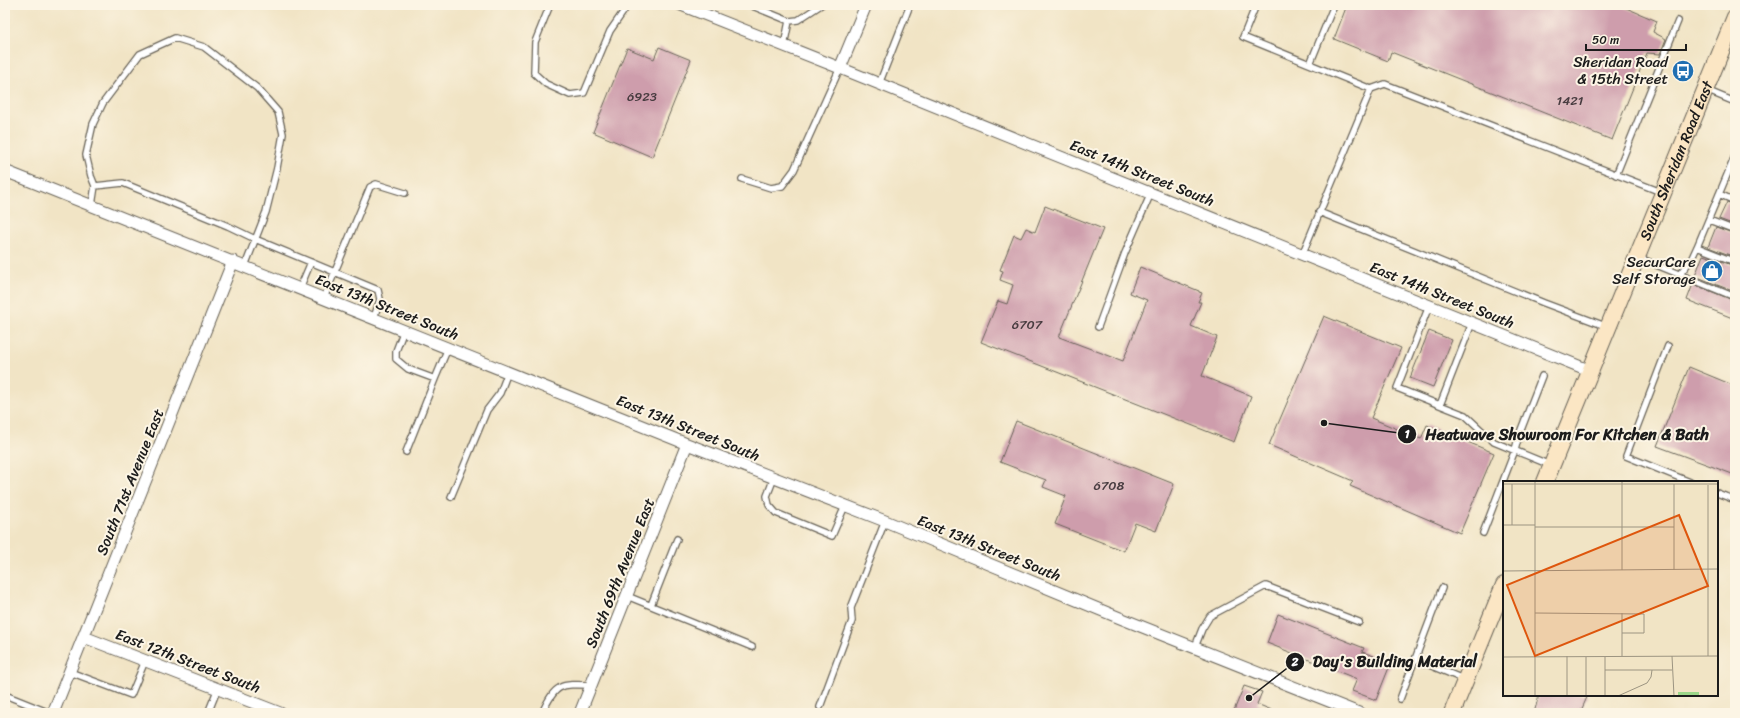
<svg xmlns="http://www.w3.org/2000/svg" width="1740" height="718" viewBox="0 0 1740 718" font-family="Sriracha,sans-serif">
	<style>
		.building { fill: #ce9dac }
		.lines { fill: none; stroke-linecap: round; stroke-linejoin: round }
		.lane-casing { stroke: #676257; stroke-width: 8 }
		.street-casing { stroke: #676257; stroke-width: 13 }
		.secondary-casing { stroke: #676257; stroke-width: 18 }
		.lane { stroke: #fff; stroke-width: 5.5 }
		.street { stroke: #fff; stroke-width: 11 }
		.secondary { stroke: #fbe6c4; stroke-width: 16 }
		.labels { text-anchor: middle; stroke-width: 4; stroke-linejoin: round; paint-order: stroke }
		.number-label { font-size: 13px; fill: #483c40 }
		.poi-label { font-size: 15px; fill: #1c1c1c; stroke: #fcf5e5; text-anchor: end }
		.street-label { font-size: 15px; fill: #1c1c1c; stroke: #fcf5e5 }
		.inset-road { fill: none; stroke: #9c9481; stroke-width: 1 }
		.view { fill: #de560d; fill-opacity: 0.15; stroke: #de560d; stroke-width: 2 }
		.inset-edge { fill: none; stroke: #1c1c1c; stroke-width: 2 }
		.leader { fill: none; stroke: #1c1c1c; stroke-width: 1.5 }
		.callout-dot { fill: #1c1c1c; stroke: #fcf5e5; stroke-width: 1.5 }
		.mark-label { font-size: 12px; text-anchor: middle; font-weight: bold; fill: #fff }
		.callout-label { font-size: 16px; text-anchor: middle; font-weight: bold; fill: #1c1c1c; stroke: #fcf5e5; stroke-width: 4; stroke-linejoin: round; paint-order: stroke }
	</style>
	<rect width="100%" height="100%" fill="#fcf5e5"/>
	<filter id="ink" filterUnits="userSpaceOnUse"><feTurbulence type="fractalNoise" baseFrequency=".025" numOctaves="2"/><feDisplacementMap in="SourceGraphic" scale="8" xChannelSelector="R" yChannelSelector="G"/><feConvolveMatrix kernelMatrix="1 2 1 2 8 2 1 2 1" color-interpolation-filters="sRGB"/></filter>
	<filter id="wash" filterUnits="userSpaceOnUse"><feTurbulence type="fractalNoise" baseFrequency=".012" numOctaves="4" result="noise"/><feDisplacementMap in="SourceGraphic" scale="16" xChannelSelector="R" yChannelSelector="G"/><feGaussianBlur stdDeviation="0.9" result="paint"/><feColorMatrix in="noise" values="0 0 0 0 0 0 0 0 0 0 0 0 0 0 0 0 0 1.4 0 .05"/><feComposite in="paint" operator="in"/></filter>
	<g filter="url(#wash)">
		<rect width="100%" height="100%" fill="#f1e4c5"/>
		<g id="blocks">
			<path class="building" d="M 1347,5 L 1619,5 L 1657,21 L 1653,32 L 1666,39 L 1660,54 L 1647,53 L 1612,140 L 1391,52 L 1388,61 L 1334,39 Z
				M 659,47 L 691,60 L 652,157 L 593,132 L 627,48 L 654,59 Z
				M 1727,202 L 1735,205 L 1735,225 L 1719,219 Z
				M 1045,206 L 1103,229 L 1059,337 L 1123,361 L 1147,300 L 1130,293 L 1140,267 L 1199,291 L 1199,292 L 1202,293 L 1198,302 L 1201,302 L 1191,326 L 1217,337 L 1202,376 L 1251,396 L 1234,442 L 981,342 L 998,301 L 1007,304 L 1013,285 L 1000,280 L 1003,271 L 1000,270 L 1014,235 L 1021,238 L 1026,228 L 1035,232 Z
				M 1716,227 L 1735,234 L 1735,257 L 1708,247 Z
				M 1703,255 L 1735,266 L 1735,292 L 1695,276 Z
				M 1693,284 L 1735,301 L 1735,319 L 1687,300 Z
				M 1324,316 L 1401,348 L 1371,418 L 1421,439 L 1427,425 L 1494,453 L 1460,533 L 1350,486 L 1353,481 L 1269,445 Z
				M 1429,331 L 1452,340 L 1433,387 L 1410,378 Z
				M 1689,367 L 1735,386 L 1735,475 L 1657,446 Z
				M 1016,421 L 1174,484 L 1156,531 L 1135,523 L 1124,551 L 1055,524 L 1066,496 L 1043,487 L 1046,480 L 1000,462 Z
				M 1278,614 L 1364,648 L 1362,652 L 1374,656 L 1373,658 L 1390,665 L 1376,700 L 1352,691 L 1357,679 L 1267,643 Z
				M 1244,686 L 1262,692 L 1257,704 L 1279,713 L 1233,713 Z
				M 1539,695 L 1588,695 L 1580,713 L 1534,713 Z"/>
		</g>
	</g>
	<g filter="url(#ink)">
		<use href="#blocks" fill-opacity="0" stroke="#676257" stroke-width="1"/>
		<g class="lines">
			<g class="lane-casing">
				<path id="lane" d="M 550,5 L 535,42 L 534,73 L 546,84 L 570,95 L 584,93 L 610,31 L 628,5
					M 750,5 L 789,21 L 798,20 L 821,5
					M 1256,5 L 1243,37 L 1371,89
					M 784,46 L 789,21
					M 1310,64 L 1334,5
					M 879,84 L 910,5
					M 1706,90 L 1735,102
					M 1616,175 L 1678,21
					M 742,179 L 771,188 L 782,186 L 794,170 L 840,68
					M 95,186 L 123,183 L 228,226 L 255,239 L 378,290 L 380,299 L 374,318
					M 1719,194 L 1735,201
					M 92,205 L 95,186 L 91,176 L 86,155 L 93,124 L 103,103 L 140,54 L 175,38 L 204,47 L 257,88 L 278,112 L 283,134 L 277,168 L 266,212 L 245,266
					M 1319,212 L 1544,303 L 1608,327
					M 1709,220 L 1735,230
					M 1697,247 L 1735,262
					M 1302,255 L 1371,89 L 1385,84 L 1661,192
					M 1637,257 L 1735,297
					M 1679,275 L 1691,260 L 1697,247 L 1735,156
					M 300,288 L 311,262
					M 324,298 L 370,187 L 376,184 L 405,193
					M 1429,306 L 1397,388 L 1465,415 L 1494,442 L 1550,465
					M 1098,327 L 1125,253 L 1151,193
					M 404,330 L 396,351 L 396,359 L 408,369 L 435,379 L 448,348
					M 1668,346 L 1626,456 L 1690,482
					M 1440,405 L 1472,323
					M 406,452 L 435,379
					M 774,478 L 767,496 L 769,505 L 776,513 L 832,536 L 845,506
					M 1717,493 L 1735,500
					M 451,497 L 487,410 L 500,393 L 508,372
					M 1483,533 L 1515,450 L 1519,435 L 1542,376
					M 627,596 L 752,647
					M 651,605 L 677,539
					M 1195,647 L 1202,629 L 1210,616 L 1266,586 L 1359,622
					M 1415,659 L 1463,679
					M 70,672 L 131,695 L 145,661
					M 5,695 L 50,713
					M 1400,699 L 1442,588
					M 820,707 L 852,621 L 851,608 L 885,521
					M 208,713 L 218,688
					M 542,713 C 556,683 560,684 592,685"/>
			</g>
			<g class="street-casing">
				<path id="street" d="M 681,5 L 840,68 L 1591,371
					M 840,68 L 866,5
					M 5,171 L 687,444 L 885,521 L 1120,618 L 1359,713
					M 84,637 L 280,713
					M 53,713 L 233,261
					M 580,713 L 687,444"/>
			</g>
			<g class="secondary-casing">
				<g id="secondary">
					<path id="s1" d="M 1545,482 L 1735,17"/>
					<path d="M 1452,713 L 1504,585"/>
				</g>
			</g>
			<use href="#lane" class="lane"/>
			<use href="#street" class="street"/>
			<use href="#secondary" class="secondary"/>
		</g>
	</g>
	<defs>
		<g id="bus-disc" transform="scale(1.15)"><circle r="9.5" fill="#1f6fb2" stroke="#fcf5e5"/><path d="M-5-6H5V4H4V6H2V4H-2V6H-4V4H-5ZM-3.5-4V0h7V-4ZM-3.5 1.2v1.5H-2V1.2ZM2 1.2v1.5H3.5V1.2Z" fill="#fff"/></g>
		<g id="shop-disc" transform="scale(1.15)"><circle r="9.5" fill="#1f6fb2" stroke="#fcf5e5"/><path d="M-5-2.5h2.3a2.7 3.5 0 0 1 5.4 0H5L5.5 6h-11ZM-1.5-2.5h3a1.5 2.3 0 0 0-3 0Z" fill="#fff"/></g>
	</defs>
	<g fill-rule="evenodd">
		<use href="#bus-disc" x="1683" y="71"/>
		<use href="#shop-disc" x="1712" y="271"/>
	</g>
	<g class="labels">
		<g class="number-label">
			<text x="642" y="101">6923</text>
			<text x="1570" y="105">1421</text>
			<text x="1027" y="329">6707</text>
			<text x="1109" y="490">6708</text>
		</g>
		<g class="poi-label">
			<text x="1668" y="67">Sheridan Road<tspan x="1668" dy="17">&amp; 15th Street</tspan></text>
			<text x="1696" y="267">SecurCare<tspan x="1696" dy="17">Self Storage</tspan></text>
		</g>
		<g class="street-label">
			<text dy="5" stroke="none"><textPath href="#s1" startOffset="347">South Sheridan Road East</textPath></text>
			<text transform="translate(1142 173) rotate(22)" y="5">East 14th Street South</text>
			<text transform="translate(1442 295) rotate(22)" y="5">East 14th Street South</text>
			<text transform="translate(387 307) rotate(22)" y="5">East 13th Street South</text>
			<text transform="translate(688 428) rotate(22)" y="5">East 13th Street South</text>
			<text transform="translate(130 482) rotate(-68)" y="5">South 71st Avenue East</text>
			<text transform="translate(989 548) rotate(22)" y="5">East 13th Street South</text>
			<text transform="translate(620 573) rotate(-68)" y="5">South 69th Avenue East</text>
			<text transform="translate(188 661) rotate(21)" y="5">East 12th Street South</text>
		</g>
	</g>
	<g transform="translate(1503 481)">
		<rect width="215" height="215" fill="#f1e4c5"/>
		<path d="M 175,211 L 196,211 L 196,215 L 175,215 Z" fill="#9cd78a"/>
		<path class="inset-road" d="M 32,0 L 32,215M 119,0 L 119,89M 0,3 L 215,3M 9,3 L 9,44M 0,44 L 32,44M 32,46 L 171,46M 171,89 L 171,3M 0,90 L 215,88M 32,132 L 141,133 L 141,152 L 119,152M 119,132 L 119,175M 64,175 L 64,215M 169,175 L 171,215M 205,175 L 205,4M 0,176 L 215,175M 83,176 L 83,215M 102,176 L 102,215M 102,189 L 169,189M 115,215 L 144,202 L 148,196 L 149,189"/>
		<path class="view" d="M 176,34 L 205,105 L 32,175 L 4,104 Z"/>
		<rect width="215" height="215" class="inset-edge"/>
	</g>
	<path class="leader" d="M1324 423L1407 434M1249 698L1295 662"/>
	<g class="callout-dot">
		<circle cx="1324" cy="423" r="4"/>
		<circle cx="1249" cy="698" r="4"/>
		<circle cx="1407" cy="434" r="10"/>
		<circle cx="1295" cy="662" r="10"/>
	</g>
	<g class="mark-label">
		<text x="1407" y="438">1</text>
		<text x="1295" y="666">2</text>
	</g>
	<g class="callout-label">
		<text x="1567" y="440">Heatwave Showroom For Kitchen &amp; Bath</text>
		<text x="1395" y="667">Day's Building Material</text>
	</g>
	<rect width="1740" height="718" fill="none" stroke="#fcf5e5" stroke-width="20"/>
	<path d="M1586 44v6h100v-6" fill="none" stroke="#1c1c1c" stroke-width="2"/>
	<text x="1592" y="44" font-size="12" fill="#1c1c1c" stroke="#fcf5e5" stroke-width="3" paint-order="stroke">50 m</text>
</svg>
